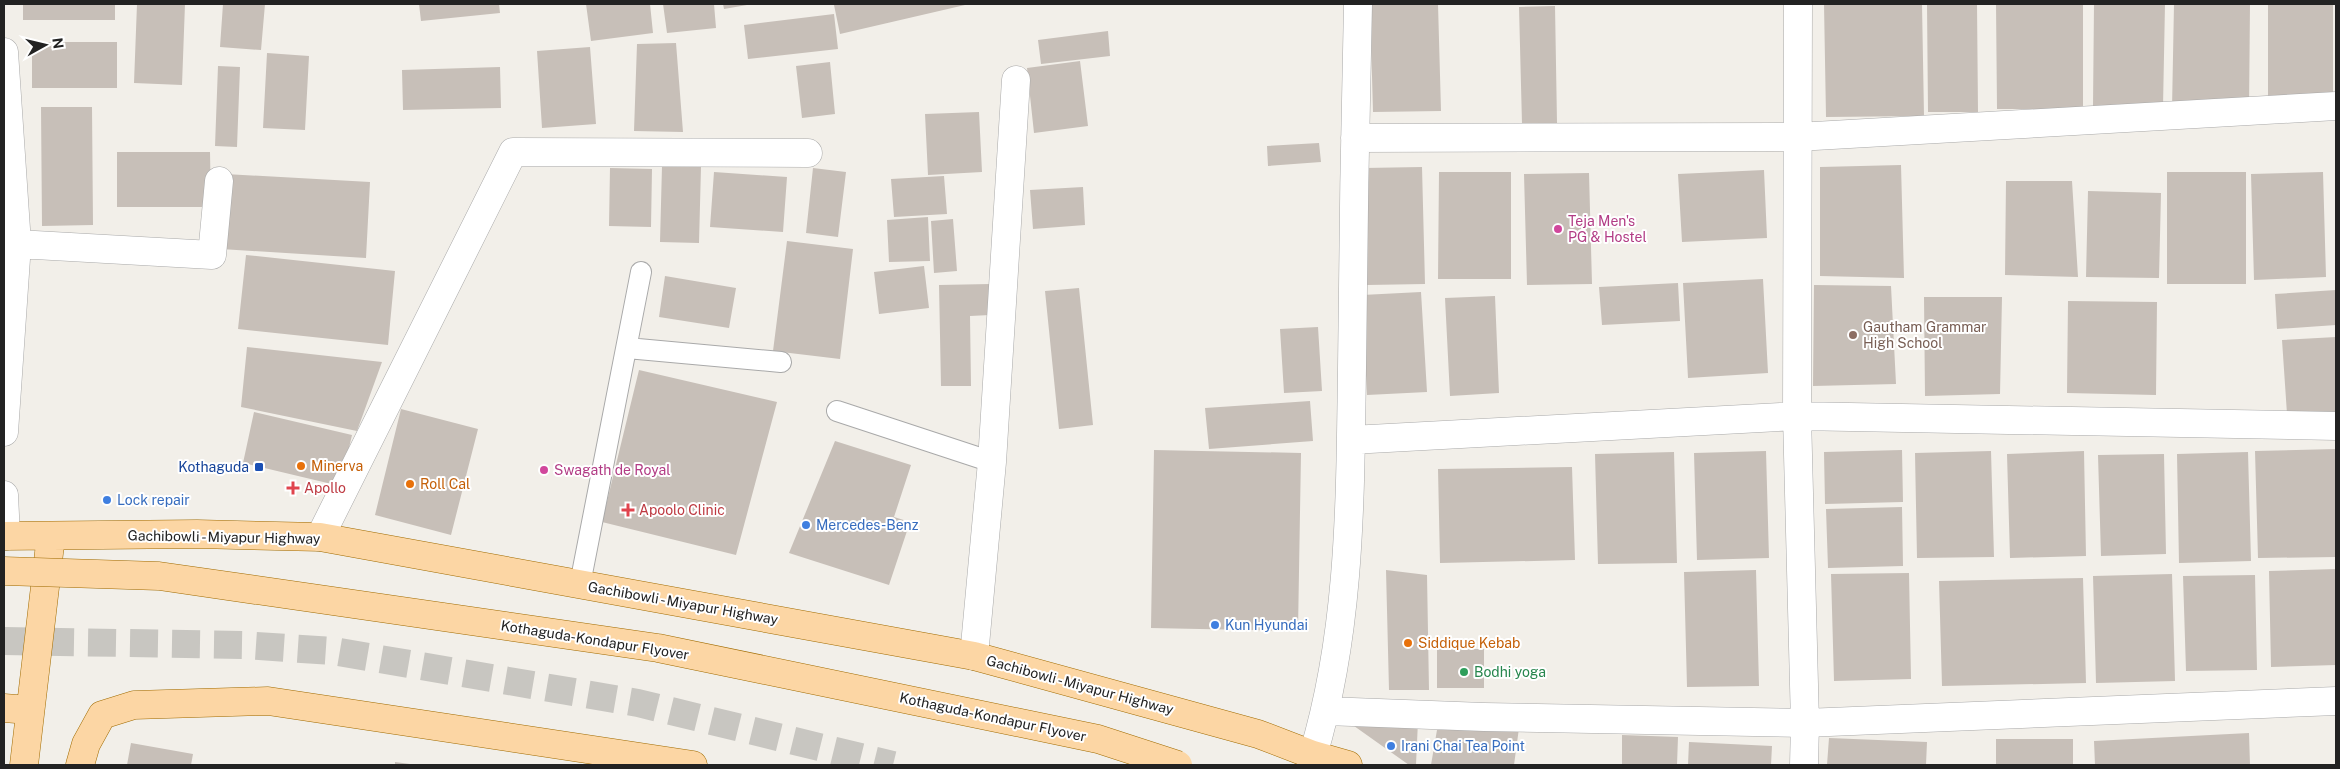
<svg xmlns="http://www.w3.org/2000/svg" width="2340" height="769" viewBox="0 0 2340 769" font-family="'Public Sans',sans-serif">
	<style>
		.building { fill: #c7bfb8 }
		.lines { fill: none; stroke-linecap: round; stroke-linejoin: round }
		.primary-tunnel { stroke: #c8c6c1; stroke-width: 28; stroke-dasharray: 28 14; stroke-linecap: butt }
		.lane-casing { stroke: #a9a9a9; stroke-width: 22 }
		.street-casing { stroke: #a9a9a9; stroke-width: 29 }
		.primary-casing { stroke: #a06b00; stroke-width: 29 }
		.lane { stroke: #fff; stroke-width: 20 }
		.street { stroke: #fff; stroke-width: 28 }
		.primary { stroke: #fcd6a4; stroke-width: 28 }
		.primary-bridge-casing { stroke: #a06b00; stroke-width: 29; stroke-linecap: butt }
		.primary-bridge { stroke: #fcd6a4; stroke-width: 28 }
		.hotel-dot { fill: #d1479c; stroke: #fff; stroke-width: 2 }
		.education-dot { fill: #8d6e63; stroke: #fff; stroke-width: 2 }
		.food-dot { fill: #e8710a; stroke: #fff; stroke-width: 2 }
		.transit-dot { fill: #1a4fb4; stroke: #fff; stroke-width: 2 }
		.health-dot { fill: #e0444e; stroke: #fff; stroke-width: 2 }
		.shop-dot { fill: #3f7fe0; stroke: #fff; stroke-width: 2 }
		.leisure-dot { fill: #2e9e5b; stroke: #fff; stroke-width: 2 }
		.labels { text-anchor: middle; stroke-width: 4; stroke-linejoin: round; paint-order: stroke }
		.hotel-label { font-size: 14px; fill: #b23c85; stroke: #fff; text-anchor: start }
		.education-label { font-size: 14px; fill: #785e54; stroke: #fff; text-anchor: start }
		.food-label { font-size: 14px; fill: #c56008; stroke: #fff; text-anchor: start }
		.transit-label { font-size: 14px; fill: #164399; stroke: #fff; text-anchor: end }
		.health-label { font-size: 14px; fill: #be3a42; stroke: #fff; text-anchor: start }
		.shop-label { font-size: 14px; fill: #366cbe; stroke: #fff; text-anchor: start }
		.street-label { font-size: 14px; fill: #222; stroke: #fff }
		.leisure-label { font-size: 14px; fill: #27864d; stroke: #fff; text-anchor: start }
	</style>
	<rect width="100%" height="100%" fill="#f2efe9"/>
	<path class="building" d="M 23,4 L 115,4 L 115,20 L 23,20 Z
		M 137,4 L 185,4 L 182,85 L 134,83 Z
		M 223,4 L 265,4 L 261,50 L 220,47 Z
		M 419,4 L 499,4 L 500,13 L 421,21 Z
		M 586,4 L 650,4 L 653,33 L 591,41 Z
		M 663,4 L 714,4 L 716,28 L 667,33 Z
		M 723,4 L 747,4 L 747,5 L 724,9 Z
		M 840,4 L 965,4 L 965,5 L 840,34 L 834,5 Z
		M 1370,4 L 1438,4 L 1441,111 L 1373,112 Z
		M 1824,4 L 1922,4 L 1924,116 L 1826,117 Z
		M 1927,4 L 1977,4 L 1978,112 L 1928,112 Z
		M 1996,4 L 2083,4 L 2083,109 L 1997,109 Z
		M 2094,4 L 2165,4 L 2163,107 L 2093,106 Z
		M 2174,4 L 2250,4 L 2249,111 L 2172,109 Z
		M 2268,4 L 2333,5 L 2333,103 L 2268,103 Z
		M 1555,6 L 1557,123 L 1522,124 L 1519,7 Z
		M 834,14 L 838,49 L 748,59 L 744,25 Z
		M 1108,31 L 1110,56 L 1041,64 L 1038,40 Z
		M 32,42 L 117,42 L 117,88 L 32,88 Z
		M 676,43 L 683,132 L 634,131 L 637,44 Z
		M 590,47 L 596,124 L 542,128 L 537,51 Z
		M 267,53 L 309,56 L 305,130 L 263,128 Z
		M 1080,61 L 1088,126 L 1034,133 L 1027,68 Z
		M 830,62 L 835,114 L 802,118 L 796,66 Z
		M 218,66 L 240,67 L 237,147 L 215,146 Z
		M 500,67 L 501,108 L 403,110 L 402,70 Z
		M 41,107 L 92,107 L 93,225 L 42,226 Z
		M 979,112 L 982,172 L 928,175 L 925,114 Z
		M 1319,143 L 1321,162 L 1268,166 L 1267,146 Z
		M 117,152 L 210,152 L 211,207 L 117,207 Z
		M 1901,165 L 1904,278 L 1820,276 L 1820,167 Z
		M 662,166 L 701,167 L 699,243 L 660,242 Z
		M 1422,167 L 1425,284 L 1367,285 L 1364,168 Z
		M 610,168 L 652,169 L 651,227 L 609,226 Z
		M 813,168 L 846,172 L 838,237 L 806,233 Z
		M 1764,170 L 1767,238 L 1682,242 L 1678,174 Z
		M 714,172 L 787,177 L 783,232 L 710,227 Z
		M 1439,172 L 1511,172 L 1511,279 L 1438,279 Z
		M 2167,172 L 2246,172 L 2246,284 L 2167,284 Z
		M 2323,172 L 2326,277 L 2254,280 L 2251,174 Z
		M 1589,173 L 1592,284 L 1527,285 L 1524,174 Z
		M 225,174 L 370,182 L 366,258 L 221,249 Z
		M 944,176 L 947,214 L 894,217 L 891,179 Z
		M 2006,181 L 2072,181 L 2078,277 L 2005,275 Z
		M 1083,187 L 1085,225 L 1033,229 L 1030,190 Z
		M 2088,191 L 2161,193 L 2159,278 L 2086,277 Z
		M 928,217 L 930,261 L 889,262 L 887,220 Z
		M 953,219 L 957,271 L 934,273 L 931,221 Z
		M 787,241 L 853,249 L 840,359 L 773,351 Z
		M 246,255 L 395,271 L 388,345 L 238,329 Z
		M 924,266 L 929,308 L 879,314 L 874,272 Z
		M 665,276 L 736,288 L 729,328 L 659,317 Z
		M 1763,279 L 1768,373 L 1688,378 L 1683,283 Z
		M 1678,283 L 1680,321 L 1602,325 L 1599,287 Z
		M 990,284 L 990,315 L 970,316 L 971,386 L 941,386 L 939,285 Z
		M 1814,285 L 1891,286 L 1896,384 L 1813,386 Z
		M 1079,288 L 1093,425 L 1059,429 L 1045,291 Z
		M 2336,290 L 2336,325 L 2277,329 L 2275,294 Z
		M 1421,292 L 1427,392 L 1367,395 L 1362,295 Z
		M 1495,296 L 1499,393 L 1450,396 L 1445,298 Z
		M 1924,297 L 2002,297 L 2000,394 L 1925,396 Z
		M 2068,301 L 2157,302 L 2156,395 L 2067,393 Z
		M 1318,327 L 1322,391 L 1284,393 L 1280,329 Z
		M 2336,337 L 2336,412 L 2287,414 L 2282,340 Z
		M 247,347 L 382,362 L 357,431 L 241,407 Z
		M 639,370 L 777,402 L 736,555 L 602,522 Z
		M 1310,401 L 1313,441 L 1209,449 L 1205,408 Z
		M 401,409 L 478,429 L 451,535 L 375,515 Z
		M 254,412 L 352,435 L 340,486 L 243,463 Z
		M 835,441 L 911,465 L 894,517 L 910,522 L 889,585 L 789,553 Z
		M 2336,449 L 2336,557 L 2258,558 L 2255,451 Z
		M 1154,450 L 1301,453 L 1298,631 L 1151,628 Z
		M 1902,450 L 1903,502 L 1825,504 L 1824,452 Z
		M 1766,451 L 1769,558 L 1697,560 L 1694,453 Z
		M 1991,451 L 1994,557 L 1917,558 L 1915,453 Z
		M 2084,451 L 2086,556 L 2010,558 L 2007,454 Z
		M 1674,452 L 1677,563 L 1598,564 L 1595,454 Z
		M 2248,452 L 2251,561 L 2179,563 L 2177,454 Z
		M 2164,454 L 2166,554 L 2101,556 L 2098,455 Z
		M 1572,467 L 1575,560 L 1440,563 L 1438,469 Z
		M 1902,507 L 1903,566 L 1828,568 L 1826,509 Z
		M 2336,569 L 2336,665 L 2271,667 L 2269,571 Z
		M 1386,570 L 1427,575 L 1429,690 L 1389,690 Z
		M 1756,570 L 1759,686 L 1687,687 L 1684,572 Z
		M 1909,573 L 1911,679 L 1834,681 L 1831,574 Z
		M 2172,574 L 2175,681 L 2096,683 L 2093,576 Z
		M 2255,575 L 2257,670 L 2186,671 L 2183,576 Z
		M 2083,578 L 2086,683 L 1942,686 L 1939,581 Z
		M 1437,649 L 1484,649 L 1484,688 L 1437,688 Z
		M 1340,716 L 1418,721 L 1416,765 L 1409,765 Z
		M 1519,728 L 1514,765 L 1431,765 L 1437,730 Z
		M 2249,733 L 2250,765 L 2095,765 L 2094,741 Z
		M 1622,735 L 1678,737 L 1677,765 L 1622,765 Z
		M 1829,738 L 1927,742 L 1926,765 L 1827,765 Z
		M 1996,739 L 2073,739 L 2073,765 L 1996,765 Z
		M 1689,742 L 1772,746 L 1771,765 L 1688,765 Z
		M 131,743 L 193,754 L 191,765 L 127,765 Z
		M 395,762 L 410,764 L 410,765 L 395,765 Z"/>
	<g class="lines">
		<path class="primary-tunnel" d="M 4,641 L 243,645 L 333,651 L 638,703 L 893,765"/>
		<g class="lane-casing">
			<path id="lane" d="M 627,348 L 781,362
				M 837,411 L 992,462
				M 580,584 L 641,272"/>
		</g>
		<g class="street-casing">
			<path id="street" d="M 1798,4 L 1797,416 L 1805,723 L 1804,765
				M 4,52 L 17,244 L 4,432
				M 1355,138 L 1797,137 L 2336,106
				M 17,244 L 212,255 L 219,181
				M 1351,440 L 1797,416 L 2336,426
				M 4,495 L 6,536
				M 320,537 L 513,152 L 808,153
				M 974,656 L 992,462 L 1016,80
				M 1326,711 L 1484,717 L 1805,723 L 2336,701
				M 1313,755 C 1351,629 1350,499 1352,368 C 1353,247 1355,125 1358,4"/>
		</g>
		<g class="primary-casing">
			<path id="primary" d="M 4,536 L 197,534 L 320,537 L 974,656 L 1258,734 L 1313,755 L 1348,765
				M 4,708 L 29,710
				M 24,765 L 51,536
				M 80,765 L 86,744 L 102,715 L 134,705 L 268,701 L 693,765"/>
		</g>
		<use href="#lane" class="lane"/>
		<use href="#street" class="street"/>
		<use href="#primary" class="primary"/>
		<g class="primary-bridge-casing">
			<path id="primary-bridge" d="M 4,571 L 159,576 L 658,648 L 1098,739 L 1178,765"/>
		</g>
		<use href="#primary-bridge" class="primary-bridge"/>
	</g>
	<g class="hotel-dot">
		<circle cx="1558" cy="229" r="5"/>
		<circle cx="544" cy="470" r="5"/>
	</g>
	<circle class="education-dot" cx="1853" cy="335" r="5"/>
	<g class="food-dot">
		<circle cx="301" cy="466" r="5"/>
		<circle cx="410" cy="484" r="5"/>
		<circle cx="1408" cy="643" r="5"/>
	</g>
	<rect class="transit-dot" x="254" y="462" width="10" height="10" rx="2.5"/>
	<g class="health-dot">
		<path d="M290.5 480.5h5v5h5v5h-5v5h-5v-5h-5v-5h5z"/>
		<path d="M625.5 502.5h5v5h5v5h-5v5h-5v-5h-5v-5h5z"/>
	</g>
	<g class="shop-dot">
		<circle cx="107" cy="500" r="5"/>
		<circle cx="806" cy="525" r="5"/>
		<circle cx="1215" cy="625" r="5"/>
		<circle cx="1391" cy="746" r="5"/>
	</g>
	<circle class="leisure-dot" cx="1464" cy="672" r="5"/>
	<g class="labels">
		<g class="hotel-label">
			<text x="1568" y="226">Teja Men's<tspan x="1568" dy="16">PG &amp; Hostel</tspan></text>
			<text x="554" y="475">Swagath de Royal</text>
		</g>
		<g class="education-label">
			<text x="1863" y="332">Gautham Grammar<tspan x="1863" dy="16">High School</tspan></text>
		</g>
		<g class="food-label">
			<text x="311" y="471">Minerva</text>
			<text x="420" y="489">Roll Cal</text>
			<text x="1418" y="648">Siddique Kebab</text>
		</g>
		<g class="transit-label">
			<text x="249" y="472">Kothaguda</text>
		</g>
		<g class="health-label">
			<text x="304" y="493">Apollo</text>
			<text x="639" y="515">Apoolo Clinic</text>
		</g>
		<g class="shop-label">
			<text x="117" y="505">Lock repair</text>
			<text x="816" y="530">Mercedes-Benz</text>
			<text x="1225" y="630">Kun Hyundai</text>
			<text x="1401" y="751">Irani Chai Tea Point</text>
		</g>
		<g class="street-label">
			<text transform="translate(224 537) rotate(1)" y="5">Gachibowli - Miyapur Highway</text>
			<text transform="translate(683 603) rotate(10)" y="5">Gachibowli - Miyapur Highway</text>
			<text transform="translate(595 640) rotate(9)" y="5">Kothaguda-Kondapur Flyover</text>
			<text transform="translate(1080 685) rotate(15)" y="5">Gachibowli - Miyapur Highway</text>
			<text transform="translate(993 717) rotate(12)" y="5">Kothaguda-Kondapur Flyover</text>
		</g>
		<g class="leisure-label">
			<text x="1474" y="677">Bodhi yoga</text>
		</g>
	</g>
	<rect width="2340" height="769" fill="none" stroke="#222222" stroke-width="10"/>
	<g transform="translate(45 45) rotate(82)" stroke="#ffffff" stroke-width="4" paint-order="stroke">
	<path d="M0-4L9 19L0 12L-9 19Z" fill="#222222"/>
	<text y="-8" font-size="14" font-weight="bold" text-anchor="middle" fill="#222222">N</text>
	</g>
</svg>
